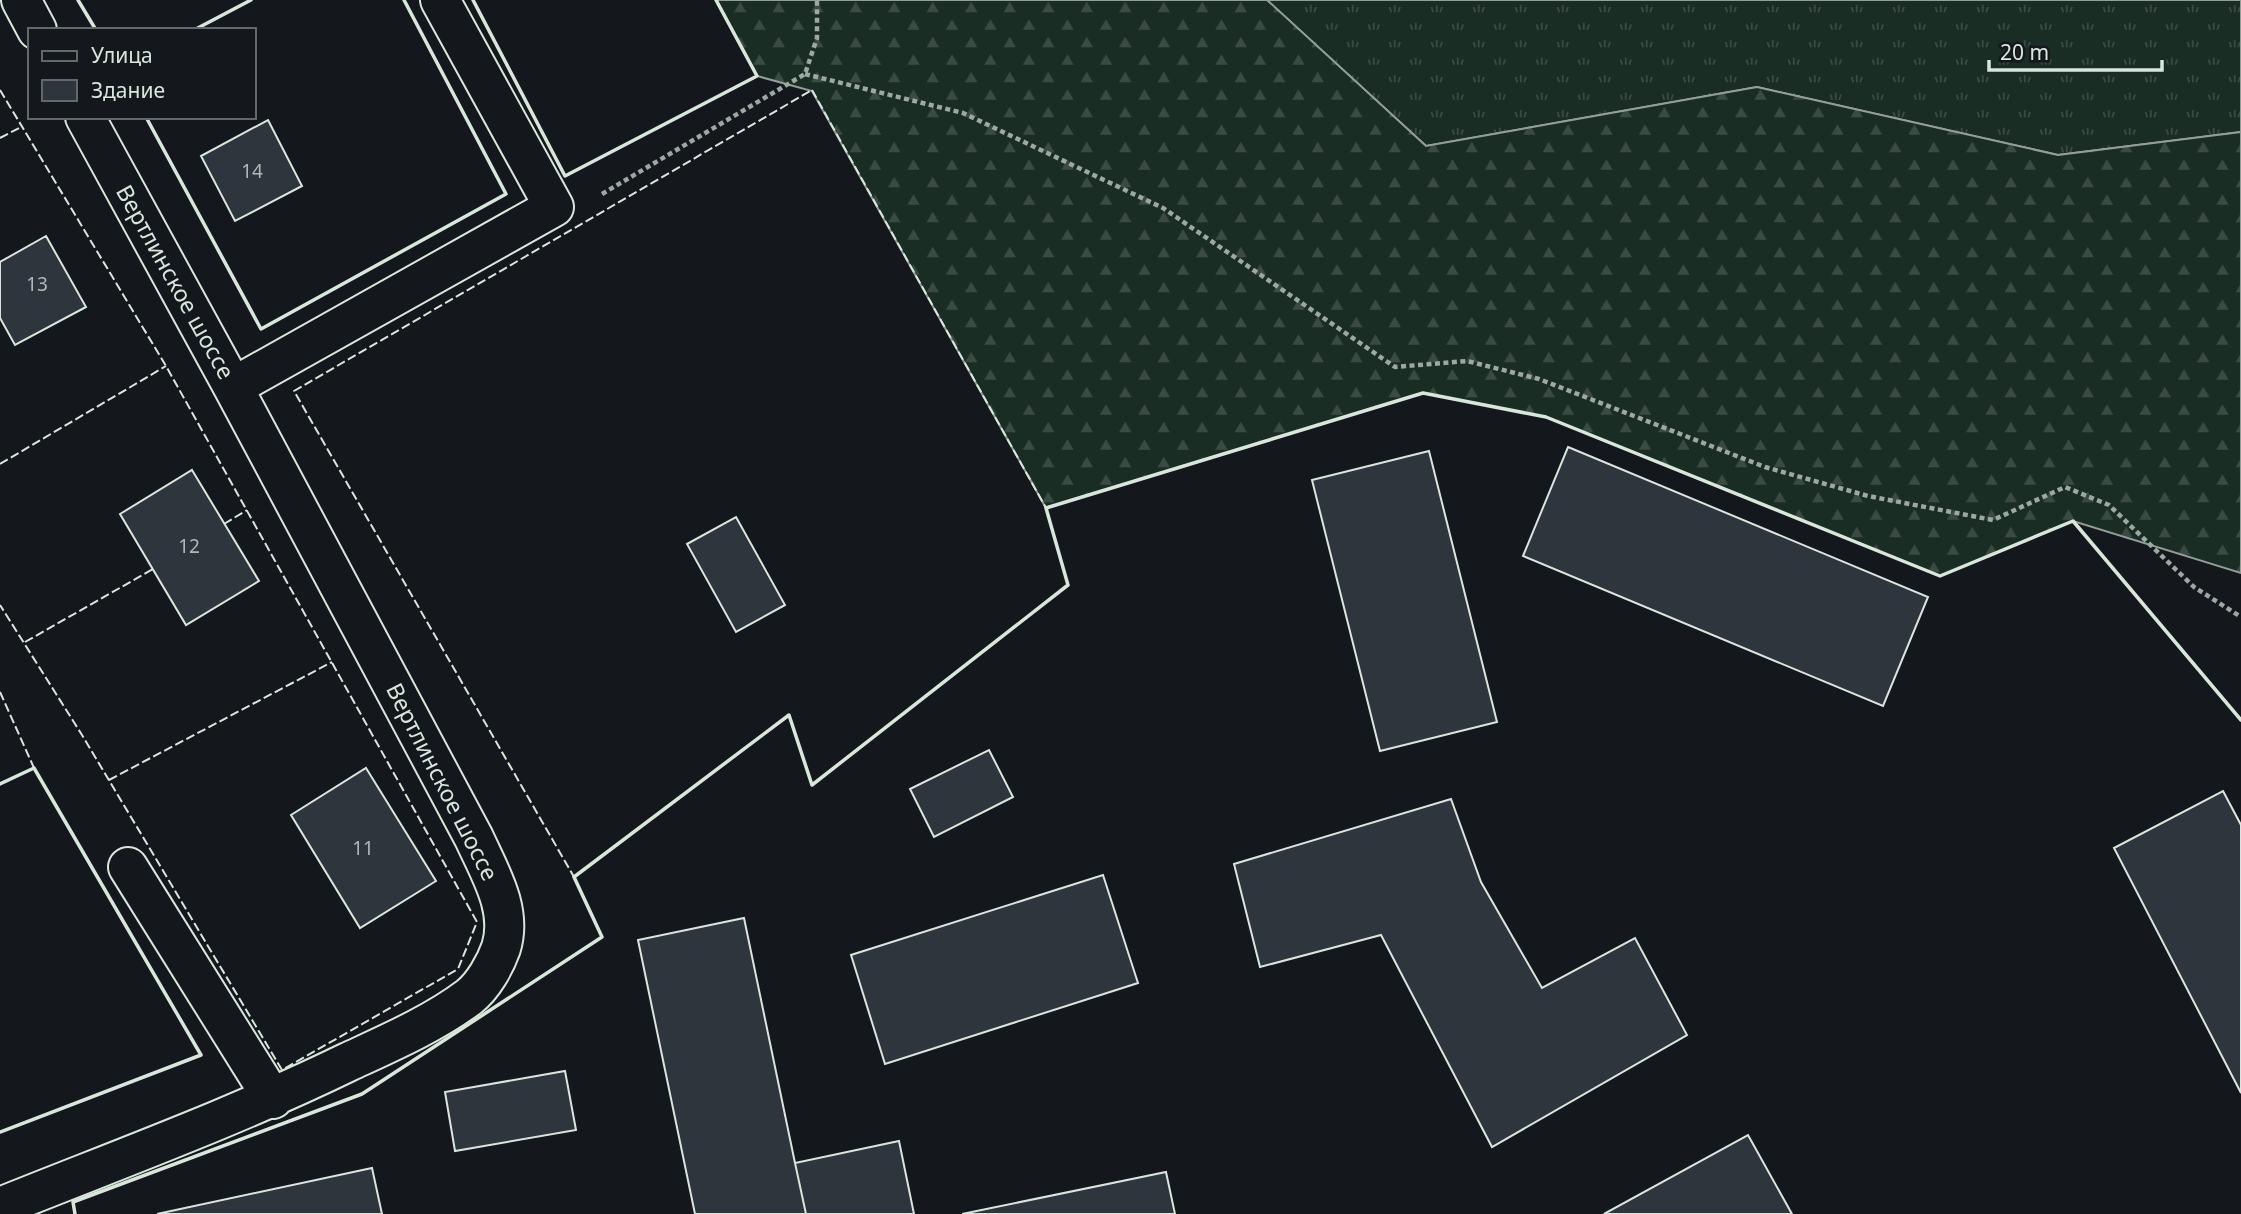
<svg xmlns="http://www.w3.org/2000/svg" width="2241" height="1214" viewBox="0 0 2241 1214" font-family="'Noto Sans',sans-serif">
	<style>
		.grass { fill: url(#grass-tufts); stroke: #939e99; stroke-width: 2 }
		.forest { fill: url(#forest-firs); stroke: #939e99; stroke-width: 2 }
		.building { fill: #2c363c; stroke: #d8e6dc; stroke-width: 2 }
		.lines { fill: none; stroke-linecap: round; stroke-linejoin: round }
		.minor-casing { stroke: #d8e6dc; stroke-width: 42 }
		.path { stroke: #9da8a2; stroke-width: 4.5; stroke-dasharray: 5 3.5; stroke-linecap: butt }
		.minor { stroke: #14181c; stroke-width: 38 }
		.fence { stroke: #d8e6dc; stroke-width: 2; stroke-dasharray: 9 3.5; stroke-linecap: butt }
		.wall { stroke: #d8e6dc; stroke-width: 3.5 }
		.labels { text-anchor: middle; stroke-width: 5; stroke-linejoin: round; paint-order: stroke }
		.number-label { font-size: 19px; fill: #adbab4 }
		.street-label { font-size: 23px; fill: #d8e6dc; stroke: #14181c }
	</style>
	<defs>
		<pattern id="grass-tufts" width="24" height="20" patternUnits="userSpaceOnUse" patternTransform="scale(1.75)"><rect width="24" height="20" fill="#1a2d24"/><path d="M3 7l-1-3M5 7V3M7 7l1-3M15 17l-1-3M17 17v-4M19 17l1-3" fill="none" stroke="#3b4b43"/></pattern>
		<pattern id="forest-firs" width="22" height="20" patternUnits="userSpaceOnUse" patternTransform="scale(1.75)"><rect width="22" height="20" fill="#1a2d24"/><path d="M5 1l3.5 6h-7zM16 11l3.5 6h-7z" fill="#3b4b43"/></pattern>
	</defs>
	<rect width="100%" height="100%" fill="#14181c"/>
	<path class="grass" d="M 1267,0 L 2241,0 L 2241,132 L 2058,155 L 1757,87 L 1426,146 Z"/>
	<path class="forest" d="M 716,0 L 1267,0 L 1426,146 L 1757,87 L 2058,155 L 2241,132 L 2241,573 L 2073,521 L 1940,576 L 1546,417 L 1423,393 L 1046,508 L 812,91 L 757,76 Z"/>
	<path class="building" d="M 268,120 L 302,186 L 235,221 L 201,156 Z
		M 46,236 L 86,307 L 15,345 L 0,318 L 0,262 Z
		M 1568,447 L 1928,597 L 1883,706 L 1523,556 Z
		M 1429,451 L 1497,722 L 1380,751 L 1312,480 Z
		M 192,470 L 259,581 L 186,625 L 120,514 Z
		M 736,517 L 785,605 L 736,632 L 687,544 Z
		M 989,750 L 1013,797 L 934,837 L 910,789 Z
		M 366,768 L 436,881 L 360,928 L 291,815 Z
		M 2223,791 L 2241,825 L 2241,1093 L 2114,848 Z
		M 1451,799 L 1481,882 L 1542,988 L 1635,938 L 1687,1035 L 1492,1147 L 1381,935 L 1260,967 L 1234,864 Z
		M 1103,875 L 1138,983 L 885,1064 L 851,955 Z
		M 744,918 L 795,1163 L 806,1214 L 695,1214 L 638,940 Z
		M 565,1071 L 576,1130 L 455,1151 L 445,1092 Z
		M 1748,1135 L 1792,1214 L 1604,1214 Z
		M 899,1141 L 914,1214 L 806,1214 L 795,1163 Z
		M 372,1168 L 382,1214 L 157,1214 Z
		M 1166,1172 L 1175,1214 L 962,1214 Z"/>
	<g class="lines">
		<g class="minor-casing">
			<path id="minor" d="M 21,0 L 37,30
				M 233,387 L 554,207 L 440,0
				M 128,867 L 273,1099
				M 0,1207 C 117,1160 235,1117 348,1062 C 389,1043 433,1024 469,997 C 483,986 495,965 501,948 C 513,910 490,873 474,838 L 233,387 L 85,117"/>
		</g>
		<path class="path" d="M 805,74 L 963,113 L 1163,208 L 1395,367 L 1467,361 L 1539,379 L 1765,467 L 1868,496 L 1993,520 L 2065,487 L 2109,505 L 2194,587 L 2241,617
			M 602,194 L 805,74 L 817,38 L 817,0"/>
		<use href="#minor" class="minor"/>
		<path class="fence" d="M 0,90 L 166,366 L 477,922 L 458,969 L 282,1070 L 82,735 L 0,605
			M 812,90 L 1046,508 L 1068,585 L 812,785 L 789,715 L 574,877 L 294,391 Z
			M 0,138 L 21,127
			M 0,464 L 166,366
			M 224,524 L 247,510
			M 25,642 L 153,569
			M 0,692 L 34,768
			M 109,780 L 332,662"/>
		<path class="wall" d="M 78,0 L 96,30
			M 473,0 L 565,176 L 757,76 L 716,0
			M 194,30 L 251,0
			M 146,117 L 261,329 L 506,194 L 404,0
			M 0,784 L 34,768 L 201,1055 L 0,1132
			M 75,1214 L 73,1202 L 362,1094 L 602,937 L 574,877 L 789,715 L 812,785 L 1068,585 L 1046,508 L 1423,393 L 1546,417 L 1940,576 L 2073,521 L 2241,720"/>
	</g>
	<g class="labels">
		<g class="number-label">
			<text x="252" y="178">14</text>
			<text x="37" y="291">13</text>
			<text x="189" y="553">12</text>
			<text x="363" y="855">11</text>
		</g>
		<g class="street-label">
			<text transform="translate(175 282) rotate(61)" y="8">Вертлинское шоссе</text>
			<text transform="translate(442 782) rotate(63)" y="8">Вертлинское шоссе</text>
		</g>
	</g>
	<rect x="28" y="28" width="228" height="91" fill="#14181c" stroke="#626a69" stroke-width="2"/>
	<rect x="42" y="51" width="35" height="10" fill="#14181c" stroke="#626a69" stroke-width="2"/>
	<text x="91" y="63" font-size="21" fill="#d8e6dc">Улица</text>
	<rect x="42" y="80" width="35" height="21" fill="#2c363c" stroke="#626a69" stroke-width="2"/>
	<text x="91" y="98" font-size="21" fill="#d8e6dc">Здание</text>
	<path d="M1989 60v10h173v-10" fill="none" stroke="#d8e6dc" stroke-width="3.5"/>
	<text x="2000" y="60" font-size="21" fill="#d8e6dc" stroke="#14181c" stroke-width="5" paint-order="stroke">20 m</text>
</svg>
